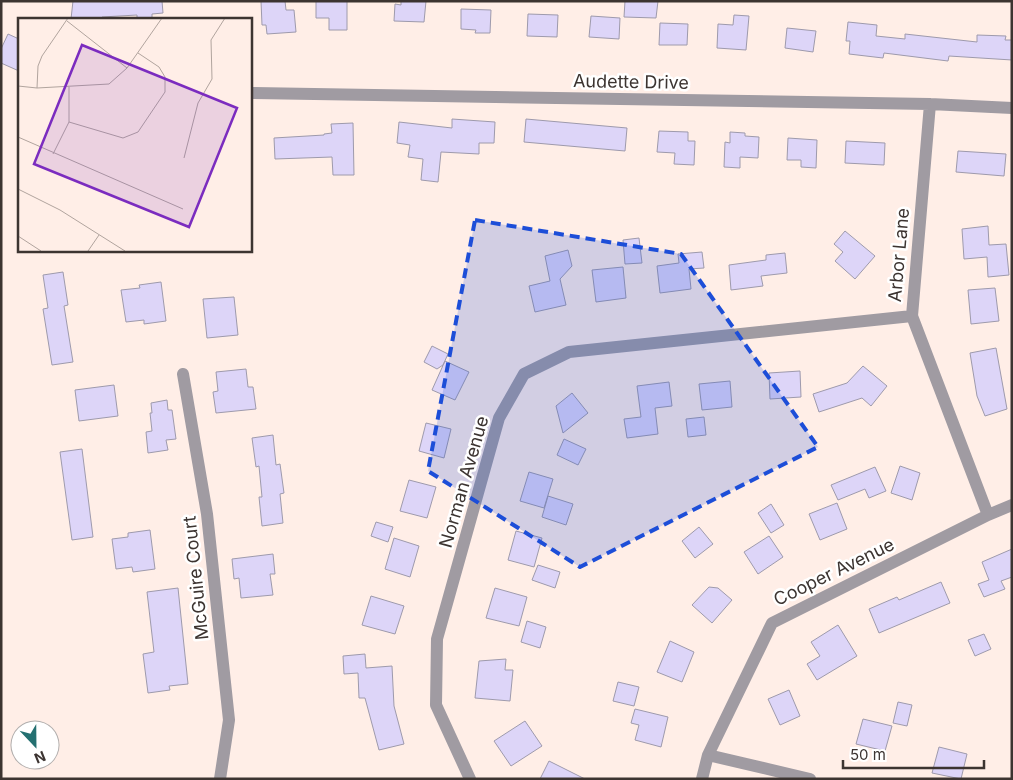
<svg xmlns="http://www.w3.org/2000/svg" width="1013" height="780" viewBox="0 0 1013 780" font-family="Inter,sans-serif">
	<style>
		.building { fill: #ddd5f8; stroke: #9e9aac }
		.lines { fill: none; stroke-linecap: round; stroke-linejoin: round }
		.minor { stroke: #a09ba2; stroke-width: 12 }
		.marked { fill: #1d4ed8; fill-opacity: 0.2; stroke: #1d4ed8; stroke-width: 4; stroke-dasharray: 10 6; stroke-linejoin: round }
		.labels { text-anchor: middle; stroke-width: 5; stroke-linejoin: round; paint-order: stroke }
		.street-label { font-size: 18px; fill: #3c3431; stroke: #fff }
		.inset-road { fill: none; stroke: #b1a49e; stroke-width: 1 }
		.view { fill: #7b2cbf; fill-opacity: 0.15; stroke: #7b2cbf; stroke-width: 2.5 }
		.inset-edge { fill: none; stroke: #3c3431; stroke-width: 2.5 }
	</style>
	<rect width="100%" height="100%" fill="#ffeee7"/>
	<path class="building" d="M 73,1 L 162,1 L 163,13 L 152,14 L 152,19 L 137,19 L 137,15 L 102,17 L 102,19 L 71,19 Z
		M 261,1 L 285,1 L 286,10 L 294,10 L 296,32 L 267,34 L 266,25 L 262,25 Z
		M 316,1 L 347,1 L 347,30 L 329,30 L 329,18 L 316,18 Z
		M 401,1 L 426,1 L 424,22 L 394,21 L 395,4 L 401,5 Z
		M 625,1 L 658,1 L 656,18 L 624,17 Z
		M 461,9 L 491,10 L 490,33 L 475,33 L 476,30 L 461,29 Z
		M 528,14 L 558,15 L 557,37 L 527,36 Z
		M 734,15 L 749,16 L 746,50 L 717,48 L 718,24 L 733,25 Z
		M 591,16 L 620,18 L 619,39 L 589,37 Z
		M 848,22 L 877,25 L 876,36 L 905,39 L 905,34 L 977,42 L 977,35 L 1006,36 L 1005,40 L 1012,40 L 1012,60 L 949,56 L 948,61 L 884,53 L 883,58 L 849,54 L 850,41 L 846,41 Z
		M 660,23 L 688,24 L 687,45 L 659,45 Z
		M 787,28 L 816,31 L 813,52 L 785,48 Z
		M 8,34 L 19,39 L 19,71 L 1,63 L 1,49 Z
		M 452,119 L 495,122 L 494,143 L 479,143 L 479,154 L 441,152 L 438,182 L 421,180 L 423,159 L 408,157 L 410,145 L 397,143 L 399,122 L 452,128 Z
		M 526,119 L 627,128 L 625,151 L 524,142 Z
		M 353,123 L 354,175 L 333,175 L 332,157 L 275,159 L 274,138 L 324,135 L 324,134 L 332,133 L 331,124 Z
		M 659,131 L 688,132 L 688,141 L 695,141 L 694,165 L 674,164 L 675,153 L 657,152 Z
		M 730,132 L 745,133 L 745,136 L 759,137 L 758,158 L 740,157 L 740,168 L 724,167 L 725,142 L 730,143 Z
		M 788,138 L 817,140 L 816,168 L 801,167 L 801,160 L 787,160 Z
		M 846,141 L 885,143 L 884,165 L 845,163 Z
		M 958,151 L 1006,154 L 1004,176 L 956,172 Z
		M 988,226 L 989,245 L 1006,244 L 1009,275 L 988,277 L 987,257 L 964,259 L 962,229 Z
		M 845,231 L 875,256 L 855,279 L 835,261 L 843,252 L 834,244 Z
		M 639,238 L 642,263 L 625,264 L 623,240 Z
		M 568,250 L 572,266 L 560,279 L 566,305 L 535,312 L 529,286 L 550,281 L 545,256 Z
		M 702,252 L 704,268 L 689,269 L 691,289 L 660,293 L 657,266 L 679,263 L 678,254 Z
		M 785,253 L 787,273 L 761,276 L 763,286 L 731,290 L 729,265 L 766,260 L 766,255 Z
		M 623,267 L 626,298 L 596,302 L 592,270 Z
		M 63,272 L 68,305 L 64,306 L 73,362 L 52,365 L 43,309 L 48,308 L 43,275 Z
		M 161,282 L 166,321 L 144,324 L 144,320 L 126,322 L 121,290 L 140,288 L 139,285 Z
		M 995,288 L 999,321 L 971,324 L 968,290 Z
		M 234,297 L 238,335 L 207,338 L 203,299 Z
		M 432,346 L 448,354 L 443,365 L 437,369 L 424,362 Z
		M 996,348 L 1007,409 L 985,416 L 977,396 L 970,353 Z
		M 445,361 L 469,372 L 455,400 L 432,390 Z
		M 863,366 L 887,386 L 871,406 L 862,398 L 819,412 L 813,394 L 847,383 Z
		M 246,369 L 248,387 L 253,387 L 256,409 L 216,413 L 213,392 L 218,391 L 216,372 Z
		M 800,371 L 801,397 L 770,399 L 769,373 Z
		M 730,381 L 732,407 L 702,410 L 699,384 Z
		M 669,382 L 672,406 L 655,408 L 658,434 L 627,438 L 624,419 L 641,417 L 637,386 Z
		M 114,385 L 118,416 L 79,421 L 75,390 Z
		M 572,393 L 588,413 L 563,433 L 556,406 Z
		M 167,400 L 168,410 L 172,410 L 176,439 L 166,440 L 168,450 L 148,453 L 146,432 L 152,431 L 150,413 L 152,413 L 151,403 Z
		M 704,417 L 706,435 L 688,437 L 686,419 Z
		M 426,423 L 451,429 L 444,458 L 419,451 Z
		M 273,435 L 276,465 L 280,464 L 284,493 L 280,494 L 283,523 L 262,526 L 259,497 L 262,497 L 259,466 L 256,467 L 252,438 Z
		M 564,439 L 586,449 L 578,465 L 557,455 Z
		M 82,449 L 93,537 L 72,540 L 60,452 Z
		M 900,466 L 920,473 L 912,500 L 891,493 Z
		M 875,467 L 886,491 L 869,498 L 865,489 L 838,500 L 831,485 Z
		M 529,472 L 553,479 L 544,508 L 520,501 Z
		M 409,480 L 436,487 L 427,518 L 400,511 Z
		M 548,496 L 573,504 L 566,525 L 542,517 Z
		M 837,503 L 847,529 L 820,540 L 809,514 Z
		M 771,504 L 784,525 L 771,533 L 758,513 Z
		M 376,522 L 393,527 L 388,542 L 371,536 Z
		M 699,527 L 713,544 L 695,558 L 682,541 Z
		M 150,530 L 155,569 L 133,572 L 132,567 L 116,569 L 112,539 L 128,537 L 128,533 Z
		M 516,531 L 542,538 L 534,567 L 508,560 Z
		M 769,536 L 783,557 L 758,574 L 744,552 Z
		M 394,538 L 419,546 L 410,577 L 385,569 Z
		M 1012,549 L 1012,577 L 1001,581 L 1005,589 L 984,597 L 978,584 L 989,580 L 982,562 Z
		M 273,554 L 275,574 L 270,574 L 273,595 L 241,598 L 239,578 L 234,579 L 232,559 Z
		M 538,565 L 560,572 L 555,588 L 532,580 Z
		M 941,582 L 950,603 L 879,633 L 869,609 L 897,597 L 899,600 Z
		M 709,587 L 718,588 L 732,600 L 712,623 L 692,605 Z
		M 178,588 L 188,684 L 169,686 L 170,690 L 148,693 L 143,654 L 154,652 L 147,592 Z
		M 495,588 L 527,597 L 519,626 L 486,618 Z
		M 371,596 L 404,606 L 395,634 L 362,625 Z
		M 527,621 L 546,627 L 540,648 L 521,642 Z
		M 838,625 L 857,656 L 817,680 L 807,664 L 820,656 L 811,642 Z
		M 984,634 L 991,649 L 975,656 L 968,640 Z
		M 670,641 L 694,652 L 682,682 L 657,672 Z
		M 365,654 L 366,668 L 392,666 L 394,706 L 404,744 L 379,750 L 365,698 L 359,698 L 358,673 L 344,674 L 343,656 Z
		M 506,659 L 505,670 L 513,670 L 510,701 L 475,698 L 479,661 Z
		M 618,682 L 639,687 L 634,706 L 613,701 Z
		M 789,690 L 800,716 L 780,725 L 768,699 Z
		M 898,702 L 912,705 L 907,726 L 893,723 Z
		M 635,709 L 668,717 L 661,747 L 635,740 L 639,725 L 631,723 Z
		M 863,719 L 892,726 L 885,751 L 856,744 Z
		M 525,721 L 542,746 L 511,766 L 494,741 Z
		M 939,747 L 967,754 L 961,779 L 932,773 Z
		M 549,761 L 585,779 L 540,779 Z"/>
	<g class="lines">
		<path class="minor" d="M 250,93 L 930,104 L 1012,108
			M 930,104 L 912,316 L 988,515
			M 183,374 L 207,514 L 229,720 L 220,779
			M 708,755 L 810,779
			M 470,779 L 436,705 L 437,639 L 499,418 L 524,374 L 569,352 L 912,316
			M 702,779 L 708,755 L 772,623 L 988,515 L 1012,505"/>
	</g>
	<path class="marked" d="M 475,220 L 681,254 L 818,447 L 580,567 L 428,471 Z"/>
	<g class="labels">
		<g class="street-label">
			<text transform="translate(631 82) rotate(1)" y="6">Audette Drive</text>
			<text transform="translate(899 255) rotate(-85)" y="6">Arbor Lane</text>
			<text transform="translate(464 482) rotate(-74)" y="6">Norman Avenue</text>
			<text transform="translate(834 572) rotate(-26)" y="6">Cooper Avenue</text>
			<text transform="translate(196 578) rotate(-96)" y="6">McGuire Court</text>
		</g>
	</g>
	<g transform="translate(18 18)">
		<rect width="234" height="234" fill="#ffeee7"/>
		<path class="inset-road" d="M 49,3 L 109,50M 0,68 L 19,70 L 91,66 L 109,50 L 144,0M 19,70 L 20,48 L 24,38 L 50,0M 51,104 L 105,120 L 120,114 L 147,74 L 147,59 L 141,49 L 120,35M 0,119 L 165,191M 35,136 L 51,104 L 51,69M 166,140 L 180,85 L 194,61 L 193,22 L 207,0M 0,171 L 42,192 L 107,233M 0,218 L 23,233M 70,233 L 81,217"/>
		<path class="view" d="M 64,27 L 219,90 L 171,209 L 16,146 Z"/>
		<rect width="234" height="234" class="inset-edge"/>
	</g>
	<rect width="1013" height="780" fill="none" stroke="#3c3431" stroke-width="5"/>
	<g transform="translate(35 745) rotate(158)"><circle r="24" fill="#ffffff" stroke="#b1aead"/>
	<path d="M0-4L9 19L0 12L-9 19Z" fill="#247071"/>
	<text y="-8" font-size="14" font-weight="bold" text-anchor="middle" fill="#3c3431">N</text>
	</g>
	<path d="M843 760v8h141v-8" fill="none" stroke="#3c3431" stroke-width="2.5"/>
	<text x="850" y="760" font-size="15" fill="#3c3431" stroke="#ffffff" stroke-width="4" paint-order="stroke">50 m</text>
</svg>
